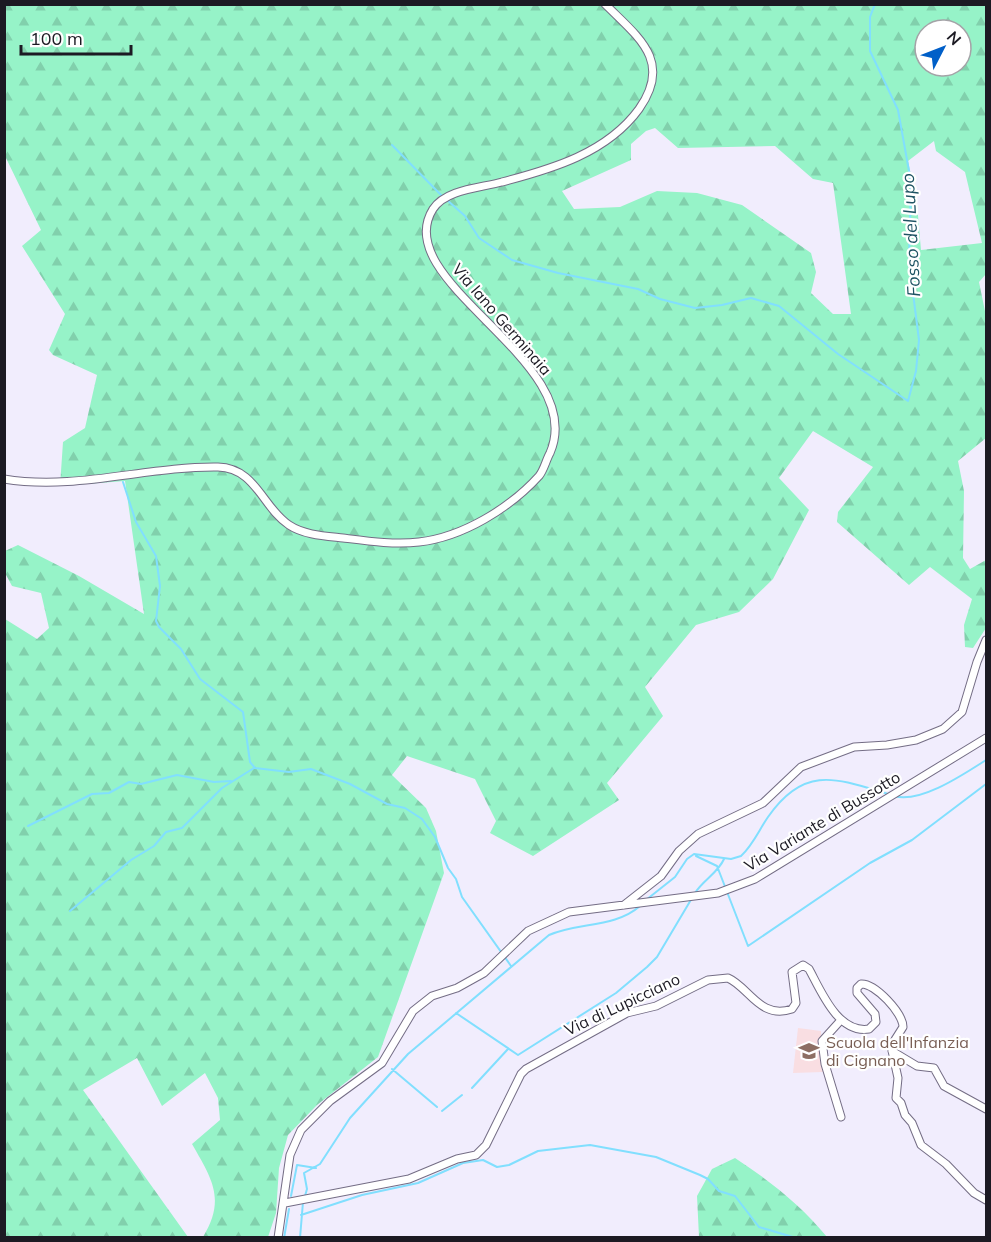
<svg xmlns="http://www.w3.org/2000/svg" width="991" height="1242" viewBox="0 0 991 1242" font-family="Mulish,sans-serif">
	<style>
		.education { fill: #f9dee2 }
		.forest { fill: url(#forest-firs); fill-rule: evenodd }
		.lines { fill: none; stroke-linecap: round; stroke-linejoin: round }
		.stream { stroke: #81dffe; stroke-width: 2 }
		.minor-casing { stroke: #746d85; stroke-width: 9 }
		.minor { stroke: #fff; stroke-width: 7 }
		.labels { text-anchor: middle; stroke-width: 4.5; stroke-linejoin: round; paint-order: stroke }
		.street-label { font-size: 16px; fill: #1c1a23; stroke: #fff }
		.education-label { font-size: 16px; fill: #785e54; stroke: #fff; text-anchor: start }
		.water-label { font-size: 18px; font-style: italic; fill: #1e5363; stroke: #fff }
	</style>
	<defs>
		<pattern id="forest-firs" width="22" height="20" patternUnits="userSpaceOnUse" patternTransform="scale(1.5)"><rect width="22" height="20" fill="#96f3c8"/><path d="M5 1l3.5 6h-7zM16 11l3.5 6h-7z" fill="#81d0ac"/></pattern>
	</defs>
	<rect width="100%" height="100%" fill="#f1edfd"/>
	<path class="education" d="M 798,1028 L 821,1031 L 823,1072 L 793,1073 Z"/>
	<path class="forest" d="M 5,5 L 986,5 L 986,274 L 979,282 L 986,316 L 986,438 L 958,461 L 964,491 L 963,558 L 970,569 L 986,560 L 986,628 L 973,648 L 965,647 L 964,625 L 972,599 L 930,567 L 909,585 L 837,522 L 838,512 L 873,467 L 813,431 L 779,478 L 809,510 L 773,579 L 739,612 L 696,625 L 645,687 L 663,716 L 607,783 L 619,800 L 533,856 L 490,833 L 496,821 L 475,779 L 407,756 L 392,775 L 426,808 L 436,831 L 444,873 L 378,1057 L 317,1105 L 288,1135 L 279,1168 L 276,1213 L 268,1237 L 203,1237 C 226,1199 212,1179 192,1144 L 220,1120 L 218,1098 L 205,1073 L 162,1106 L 137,1058 L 83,1090 L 188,1237 L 5,1237 L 5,619 L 37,639 L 49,628 L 41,593 L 12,586 L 5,573 L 5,551 L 18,545 L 79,576 L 144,614 L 125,481 L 60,486 L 63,442 L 85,428 L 97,375 L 53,355 L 49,350 L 65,314 L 22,246 L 41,230 L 5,156 ZM 925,30 L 961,30 L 961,66 L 925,66 ZM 655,128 L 678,148 L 775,146 L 813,179 L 833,183 L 851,314 L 833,314 L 811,293 L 816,272 L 811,253 L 742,205 L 697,193 L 657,191 L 620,207 L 574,209 L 562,191 L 631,160 L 631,144 L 646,131 ZM 934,141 L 936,151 L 965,172 L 982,243 L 921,250 L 917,204 L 908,161 Z
		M 735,1158 C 770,1181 801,1205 827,1237 L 699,1237 L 697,1196 L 712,1169 Z"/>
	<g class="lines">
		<path class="stream" d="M 392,145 L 442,196
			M 447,200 L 465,216 L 479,238 L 512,260 L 558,273 L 638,289 L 660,299 L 695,308 L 722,305 L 751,298 L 779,306 L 838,354 L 908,401 L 916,371 L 919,340 L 909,262 L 911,182 L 898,110 L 870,51 L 870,17 L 875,4
			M 123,482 L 136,522 L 156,556 L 160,586 L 156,621 L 159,627 L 181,649 L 200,679 L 243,712 L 250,762 L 255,768
			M 255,768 L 289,772 L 311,769 L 350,784 L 387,804 L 405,808 L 422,819 L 435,837 L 448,868 L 456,879 L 462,897 L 511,966
			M 894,796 C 920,804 964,774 986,760
			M 28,826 L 92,794 L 109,793 L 129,782 L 141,784 L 177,775 L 214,782 L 231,781
			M 696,856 L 717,866 L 748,946 L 870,863 L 912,840 L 986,784
			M 695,893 C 703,880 718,873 724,859
			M 646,900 L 675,877 L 687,859 L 694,854 L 731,859 L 741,856 C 753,845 759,830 768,817 C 804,765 836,778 888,794
			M 70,911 L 131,860 L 154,846 L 166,832 L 182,828 L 222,788 L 254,768
			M 456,1013 L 518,1055 L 616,993 L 647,967 L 657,957 L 692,898
			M 392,1069 L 437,1107
			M 472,1088 L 508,1049
			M 442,1111 L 462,1095
			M 291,1196 L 297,1165 L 316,1168
			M 305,1196 L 307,1189 L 304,1173 L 320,1164 L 350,1118 L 408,1054 L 549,935 C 578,922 615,928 640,906
			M 301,1215 L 362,1195 L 418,1183 L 463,1163 L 483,1160 L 497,1167 L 509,1165 L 538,1151 L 590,1145 L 656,1157 L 700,1175 L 708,1179 L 719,1191 L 735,1196 L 759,1227 L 796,1238
			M 284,1238 L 289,1209
			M 300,1238 L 303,1202"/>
		<g class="minor-casing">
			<path id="minor" d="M 4,479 C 76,491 147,466 218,467 C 256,468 262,507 289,525 C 304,535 325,536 343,538 C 367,541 395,545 419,542 C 463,537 510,508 539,476 C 544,470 546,460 550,453 C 590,361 387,282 433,209 C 446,189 481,188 502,182 C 552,169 607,153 639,109 C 673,61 638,37 605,4
				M 624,905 L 661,876 L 679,851 L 698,834 L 763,803 L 801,767 L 854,747 L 887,745 L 916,740 L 943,729 L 962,712 L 977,662 L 986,640
				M 841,1020 L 822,1041 L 825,1064 L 841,1117
				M 892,1051 L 917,1066 L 934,1068 L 944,1086 L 986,1109
				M 285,1203 L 409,1179 L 457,1159 L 476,1155 L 486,1145 L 521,1074 L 526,1069 L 627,1013 L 656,1006 L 708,980 L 728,978 C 749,987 760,1020 792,1009 L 796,1003 L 792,972 L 803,965 L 809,969 C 821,991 838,1034 869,1029 L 876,1022 L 875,1014 L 857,993 L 857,988 L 861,984 C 875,983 903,1013 903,1027 L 891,1046 L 898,1078 L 896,1098 L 901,1103 L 905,1115 L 912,1123 L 921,1145 L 946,1164 L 974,1193 L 986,1200
				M 278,1238 L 290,1155 L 301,1130 L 330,1101 L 382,1063 L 413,1011 L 432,996 L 457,988 L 484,973 L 528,931 L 569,912 L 718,893 L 755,879 L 986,738"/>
		</g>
		<use href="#minor" class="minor"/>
	</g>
	<defs>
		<g id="school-bare" transform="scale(1.62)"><path d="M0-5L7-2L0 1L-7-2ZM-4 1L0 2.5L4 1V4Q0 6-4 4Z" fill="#8d6e63" stroke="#fff" stroke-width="2.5" paint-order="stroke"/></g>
	</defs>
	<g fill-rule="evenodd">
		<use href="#school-bare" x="809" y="1051"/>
	</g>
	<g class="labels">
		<g class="street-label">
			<text transform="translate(502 319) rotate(49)" y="6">Via Iano Germinaia</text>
			<text transform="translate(822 821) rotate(-31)" y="6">Via Variante di Bussotto</text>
			<text transform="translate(622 1004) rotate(-25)" y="6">Via di Lupicciano</text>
		</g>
		<g class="education-label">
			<text x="826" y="1048">Scuola dell'Infanzia<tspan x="826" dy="18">di Cignano</tspan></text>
		</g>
		<g class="water-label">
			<text transform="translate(911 235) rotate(-93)" y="6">Fosso del Lupo</text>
		</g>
	</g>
	<rect width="991" height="1242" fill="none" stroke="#1c1a23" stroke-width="12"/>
	<g transform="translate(943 48) rotate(48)"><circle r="28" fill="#ffffff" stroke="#a4a3a7" stroke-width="1.5"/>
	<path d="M0-4.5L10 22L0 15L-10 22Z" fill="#005fc8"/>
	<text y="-9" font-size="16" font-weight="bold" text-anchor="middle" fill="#1c1a23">N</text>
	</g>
	<path d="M21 45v9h110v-9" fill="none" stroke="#1c1a23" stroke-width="3"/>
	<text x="30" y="45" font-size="18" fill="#1c1a23" stroke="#ffffff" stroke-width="4.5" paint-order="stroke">100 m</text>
</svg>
